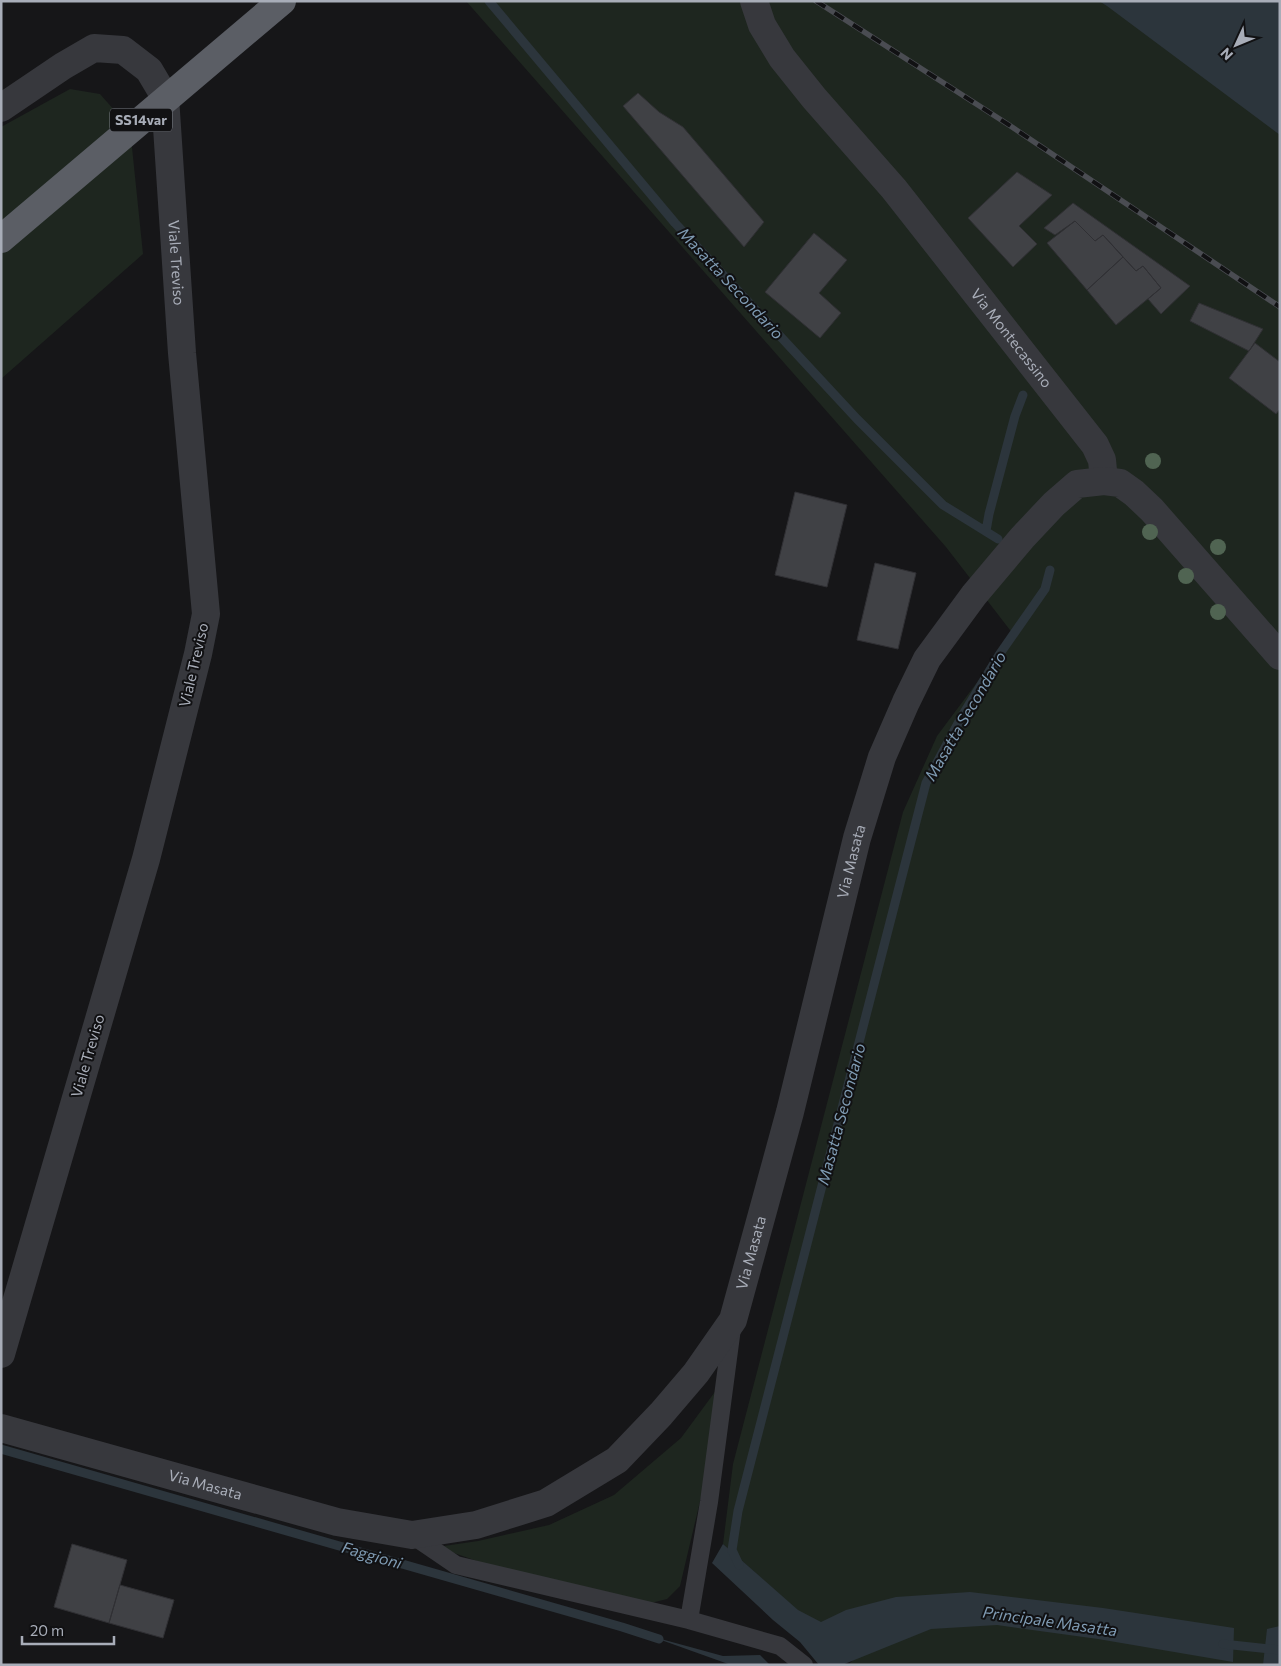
<svg xmlns="http://www.w3.org/2000/svg" width="1281" height="1666" viewBox="0 0 1281 1666" font-family="Commissioner,sans-serif">
	<style>
		.green { fill: #1e261f }
		.water { fill: #2c353c }
		.lines { fill: none; stroke-linecap: round; stroke-linejoin: round }
		.stream { stroke: #2c353c; stroke-width: 9 }
		.building { fill: #404145; stroke: #303034 }
		.service { stroke: #37383d; stroke-width: 18 }
		.minor { stroke: #37383d; stroke-width: 28 }
		.rail-casing { stroke: #4a4c52; stroke-width: 5.5 }
		.rail { stroke: #111113; stroke-width: 4; stroke-dasharray: 11; stroke-linecap: butt }
		.trunk-bridge { stroke: #5b5e65; stroke-width: 28 }
		.tree { fill: #506452 }
		.labels { text-anchor: middle; stroke-width: 4; stroke-linejoin: round; paint-order: stroke }
		.shield { fill: #111113; stroke: #7b7e86; stroke-width: 1 }
		.shield-label { font-size: 14px; font-weight: bold; fill: #a8adb8 }
		.street-label { font-size: 15px; fill: #a8adb8; stroke: #111113 }
		.water-label { font-size: 16px; font-style: italic; fill: #7f9bb3; stroke: #111113 }
	</style>
	<rect width="100%" height="100%" fill="#161618"/>
	<path class="green" d="M 466,1 L 1280,1 L 1280,1665 L 848,1665 L 853,1660 L 723,1544 L 733,1464 L 903,812 L 937,736 L 1013,634 L 946,547 Z
		M 70,89 L 100,94 L 130,128 L 143,254 L 1,379 L 1,127 Z
		M 731,1370 L 680,1586 L 667,1599 L 647,1604 L 491,1566 L 437,1547 L 478,1541 L 549,1525 L 614,1495 L 681,1438 Z"/>
	<path class="water" d="M 1099,1 L 1280,1 L 1280,135 L 1107,6 Z
		M 723,1544 L 798,1610 L 821,1622 L 846,1610 L 896,1597 L 970,1592 L 1103,1608 L 1234,1628 L 1233,1662 L 1098,1639 L 997,1625 L 931,1629 L 842,1665 L 819,1665 L 800,1642 L 773,1620 L 712,1563 Z
		M 1280,1626 L 1280,1665 L 1263,1665 L 1267,1629 Z
		M 650,1636 L 723,1656 L 760,1655 L 770,1665 L 731,1665 Z"/>
	<g class="lines">
		<path class="stream" d="M 489,1 L 675,223 L 857,419 L 943,505 L 998,539
			M 986,531 L 989,514 L 1015,416 L 1023,395
			M 1,1449 L 622,1627 L 659,1639
			M 739,1565 L 732,1550 L 738,1511 L 926,783 L 962,716 L 999,655 L 1045,589 L 1050,570
			M 1223,1644 L 1280,1650"/>
	</g>
	<path class="building" d="M 638,93 L 659,112 L 683,127 L 764,222 L 744,247 L 623,106 Z
		M 1017,172 L 1052,195 L 1019,226 L 1037,244 L 1013,267 L 968,218 Z
		M 1073,203 L 1190,286 L 1161,314 L 1148,299 L 1161,288 L 1143,266 L 1136,271 L 1103,235 L 1095,241 L 1075,221 L 1055,235 L 1044,228 Z
		M 1075,221 L 1095,241 L 1103,235 L 1123,257 L 1087,290 L 1047,243 Z
		M 814,233 L 847,260 L 819,293 L 841,313 L 820,338 L 765,292 Z
		M 1123,257 L 1136,271 L 1143,266 L 1161,288 L 1116,325 L 1087,290 Z
		M 1199,303 L 1263,329 L 1249,351 L 1190,321 Z
		M 1255,343 L 1280,362 L 1280,409 L 1276,414 L 1229,378 Z
		M 795,492 L 847,505 L 827,587 L 775,575 Z
		M 875,563 L 916,573 L 898,649 L 857,640 Z
		M 72,1544 L 127,1560 L 109,1623 L 54,1607 Z
		M 120,1585 L 174,1600 L 163,1638 L 109,1623 Z"/>
	<g class="lines">
		<path class="service" d="M 412,1535 L 456,1565 L 689,1620 L 780,1646 L 804,1665
			M 689,1620 L 709,1502 L 732,1328"/>
		<g class="minor">
			<path id="s1" d="M 754,1 L 762,25 L 782,58 L 814,98 L 894,189 L 1095,445 L 1102,460 L 1104,481"/>
			<path id="s2" d="M 1,108 L 63,66 L 94,48 L 123,50 L 149,70 L 165,97 L 182,353 L 206,614 L 198,654 L 146,859 L 1,1354"/>
			<path id="s3" d="M 1,1428 L 337,1522 L 412,1535 L 476,1525 L 546,1503 L 617,1460 L 661,1414 L 696,1373 L 733,1320 L 790,1112 L 857,838 L 882,757 L 906,702 L 927,659 L 974,595 L 1022,538 L 1054,504 L 1077,484 L 1104,481 L 1120,483 L 1134,493 L 1152,510 L 1280,656"/>
		</g>
		<g class="rail-casing">
			<path id="rail" d="M 816,1 L 1009,125 L 1280,307"/>
		</g>
		<use href="#rail" class="rail"/>
		<path class="trunk-bridge" d="M 1,239 L 282,1"/>
	</g>
	<g class="tree">
		<circle cx="1153" cy="461" r="8"/>
		<circle cx="1150" cy="532" r="8"/>
		<circle cx="1218" cy="547" r="8"/>
		<circle cx="1186" cy="576" r="8"/>
		<circle cx="1218" cy="612" r="8"/>
	</g>
	<g class="labels">
		<rect class="shield" x="110" y="108.5" width="62" height="23" rx="4"/>
		<g class="shield-label">
			<text x="141" y="125">SS14var</text>
		</g>
		<g class="street-label">
			<text dy="5" stroke="none"><textPath href="#s2" startOffset="370">Viale Treviso</textPath></text>
			<text dy="5" stroke="none"><textPath href="#s1" startOffset="426">Via Montecassino</textPath></text>
			<text transform="translate(194 665) rotate(-77)" y="5">Viale Treviso</text>
			<text dy="5" stroke="none"><textPath href="#s3" startOffset="1302">Via Masata</textPath></text>
			<text transform="translate(88 1056) rotate(-74)" y="5">Viale Treviso</text>
			<text dy="5" stroke="none"><textPath href="#s3" startOffset="898">Via Masata</textPath></text>
			<text dy="5" stroke="none"><textPath href="#s3" startOffset="212">Via Masata</textPath></text>
		</g>
		<g class="water-label">
			<text transform="translate(731 283) rotate(47)" y="6">Masatta Secondario</text>
			<text transform="translate(965 716) rotate(-60)" y="6">Masatta Secondario</text>
			<text transform="translate(841 1114) rotate(-75)" y="6">Masatta Secondario</text>
			<text transform="translate(372 1555) rotate(16)" y="6">Faggioni</text>
			<text transform="translate(1050 1621) rotate(8)" y="6">Principale Masatta</text>
		</g>
	</g>
	<rect width="1281" height="1666" fill="none" stroke="#a8adb8" stroke-width="5"/>
	<g transform="translate(1236 45) rotate(226)" stroke="#111113" stroke-width="4" paint-order="stroke">
	<path d="M0-4L9 19L0 12L-9 19Z" fill="#a8adb8"/>
	<text y="-8" font-size="14" font-weight="bold" text-anchor="middle" fill="#a8adb8">N</text>
	</g>
	<path d="M22 1636v8h92v-8" fill="none" stroke="#a8adb8" stroke-width="2.5"/>
	<text x="30" y="1636" font-size="15" fill="#a8adb8" stroke="#111113" stroke-width="4" paint-order="stroke">20 m</text>
</svg>
